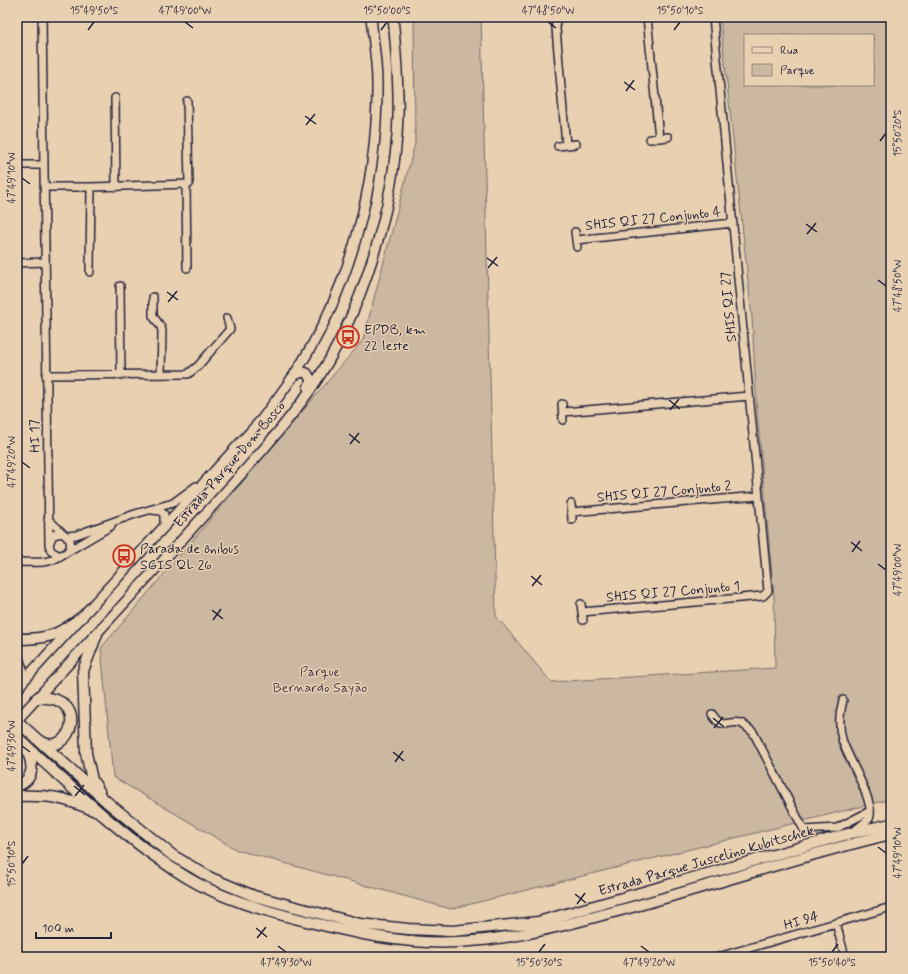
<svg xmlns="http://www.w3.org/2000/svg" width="908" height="974" viewBox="0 0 908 974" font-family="Mynerve,sans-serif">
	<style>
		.green { fill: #ccb7a0; stroke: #776c6e; fill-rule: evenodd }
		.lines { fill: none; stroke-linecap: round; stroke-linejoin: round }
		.minor-casing { stroke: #22223b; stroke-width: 10 }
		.major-casing { stroke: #22223b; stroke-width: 12 }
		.highway-casing { stroke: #22223b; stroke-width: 13 }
		.minor { stroke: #e9d0b1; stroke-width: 7 }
		.major { stroke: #e9d0b1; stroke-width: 9 }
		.highway { stroke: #e9d0b1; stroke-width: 10 }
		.ticks { fill: none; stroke: #22223b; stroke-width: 1.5 }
		.labels { text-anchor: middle; stroke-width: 3; stroke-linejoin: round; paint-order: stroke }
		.street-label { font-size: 14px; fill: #22223b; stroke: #e9d0b1 }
		.poi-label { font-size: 14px; fill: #22223b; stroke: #e9d0b1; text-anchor: start }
		.park-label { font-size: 14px; fill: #44404f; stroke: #e9d0b1 }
		.neatline { fill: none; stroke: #22223b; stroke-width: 1.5 }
		.ticks-label { font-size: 10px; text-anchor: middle; fill: #22223b }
	</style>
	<rect width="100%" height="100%" fill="#e9d0b1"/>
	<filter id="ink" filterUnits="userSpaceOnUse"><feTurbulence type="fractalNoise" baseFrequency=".025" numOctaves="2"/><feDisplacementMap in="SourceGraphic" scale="8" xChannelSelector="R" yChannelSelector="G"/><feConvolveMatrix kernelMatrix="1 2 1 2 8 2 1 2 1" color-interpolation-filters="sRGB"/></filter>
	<g filter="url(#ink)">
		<path class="green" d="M 414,17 L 481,17 L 496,616 L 551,682 L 775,668 L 774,596 L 757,412 L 752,318 L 720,17 L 891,17 L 891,799 L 451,909 L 237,850 L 113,777 L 101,648 L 363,340 L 415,144 ZM 745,35 L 873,35 L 873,85 L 745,85 Z"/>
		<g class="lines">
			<g class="minor-casing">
				<path id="minor" d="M 42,17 L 49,544
					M 555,17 L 566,145
					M 647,17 L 659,138
					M 115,98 L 116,187
					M 650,139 L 668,137
					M 558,146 L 576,144
					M 17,165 L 43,165
					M 186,184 L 187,268
					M 44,187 L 91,187 L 189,184 L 187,101
					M 575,232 L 577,247
					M 576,240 L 733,223
					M 17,263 L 45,262
					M 90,272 L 91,187
					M 120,286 L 121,375
					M 153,297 L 153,316 L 161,327 L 162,331 L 161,374
					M 46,375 L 188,374 L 198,366 L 230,329 L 227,318
					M 562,404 L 563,420
					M 563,412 L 749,396
					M 571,504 L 572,520
					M 152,510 L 160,511 L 164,514 L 164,528
					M 571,512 L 758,496
					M 48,519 L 70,540 C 72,549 67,555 58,555 L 51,551 L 49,544 L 53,535 L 62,533
					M 67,536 L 76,535 L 135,514 L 173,503 L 196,486
					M 67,552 L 111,526
					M 17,562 C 33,562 48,565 62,555
					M 581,604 L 583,620
					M 582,612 L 763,596 L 768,591 L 713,17
					M 843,700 C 840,713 838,725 842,739 C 846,756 877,803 869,819 L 854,831
					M 712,714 C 723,731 726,720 741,723 L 753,732 L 804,830 L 837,828 L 870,811
					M 836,923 L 845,957
					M 718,957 L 891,907"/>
			</g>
			<g class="major-casing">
				<path id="major" d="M 294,375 L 303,372 L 307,373 L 311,380 L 308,388
					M 18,687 L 262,419 C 273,404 284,390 294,375 C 350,290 378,185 377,84 C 377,62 373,39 371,17
					M 17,720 C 75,657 132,595 189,532 C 231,485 275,440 311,389 C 362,315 395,206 398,117 C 399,84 396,50 393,17"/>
			</g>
			<g class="highway-casing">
				<path id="highway" d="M 97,634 L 83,671 L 86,753 L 92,780 L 99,791
					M 17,639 C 48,639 57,636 82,617
					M 17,657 L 23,673 L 19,687
					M 37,698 C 93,694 70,760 40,741
					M 17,721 L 107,802 L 172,855 L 211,878 L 254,896 L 360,924 L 408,929 L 453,931 L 538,922 L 851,833 L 891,824
					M 17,737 C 70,786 124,839 186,877 C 222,899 266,911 306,921 C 354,933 407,945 457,942 C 506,940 555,928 602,915 C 699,890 794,857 891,834
					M 17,786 C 35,779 34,764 26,749
					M 17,796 C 49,795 63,797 93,810"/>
			</g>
			<use href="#minor" class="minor"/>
			<use href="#major" class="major"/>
			<use href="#highway" class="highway"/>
		</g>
	</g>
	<path class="ticks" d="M 185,22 L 193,28M 548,22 L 556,28M 88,30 L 94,22M 381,30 L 387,22M 674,30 L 680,22M 624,82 L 635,90M 626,91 L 634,80M 305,116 L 316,124M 306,125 L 315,114M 880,141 L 886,133M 22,178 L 30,184M 806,224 L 817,232M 807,234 L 816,223M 487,258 L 498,266M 488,268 L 497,257M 878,280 L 886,286M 167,292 L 178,300M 168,302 L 177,291M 669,400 L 680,409M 670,410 L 679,399M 349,434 L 360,443M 350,444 L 359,433M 22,462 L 30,468M 851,542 L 862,551M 852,552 L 860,541M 878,564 L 886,570M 531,576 L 542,585M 532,586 L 541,575M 212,610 L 223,619M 213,620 L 221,609M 713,718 L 724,727M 714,728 L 723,717M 22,746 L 30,752M 393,752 L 404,761M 395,762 L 403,751M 74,786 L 85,795M 75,796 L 84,785M 878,847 L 886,853M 22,864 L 28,856M 575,894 L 586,903M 577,904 L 585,893M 256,928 L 267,937M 257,938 L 266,927M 278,946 L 286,952M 641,946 L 649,952M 539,952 L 545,944M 832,952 L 838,944"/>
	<defs>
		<g id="bus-ring" transform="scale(1.15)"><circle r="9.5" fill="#e9d0b1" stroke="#c8321e" stroke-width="1.5"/><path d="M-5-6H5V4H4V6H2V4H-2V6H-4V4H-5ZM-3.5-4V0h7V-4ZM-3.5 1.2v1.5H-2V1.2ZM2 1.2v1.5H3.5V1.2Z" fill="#c8321e"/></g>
	</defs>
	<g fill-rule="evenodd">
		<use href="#bus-ring" x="348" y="337"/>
		<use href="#bus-ring" x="124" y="556"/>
	</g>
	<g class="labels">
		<g class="street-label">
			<text transform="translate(653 218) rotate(-6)" y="5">SHIS QI 27 Conjunto 4</text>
			<text transform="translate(728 307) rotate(-95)" y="5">SHIS QI 27</text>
			<text transform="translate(34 436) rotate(-91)" y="5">HI 17</text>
			<text transform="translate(229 464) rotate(-49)" y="5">Estrada Parque Dom Bosco</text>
			<text transform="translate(664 491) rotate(-5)" y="5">SHIS QI 27 Conjunto 2</text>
			<text transform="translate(673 591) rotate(-5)" y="5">SHIS QI 27 Conjunto 1</text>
			<text transform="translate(706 860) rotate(-16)" y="5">Estrada Parque Juscelino Kubitschek</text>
			<text transform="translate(801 920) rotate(-16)" y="5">HI 94</text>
		</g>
		<g class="poi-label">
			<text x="364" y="334">EPDB, km<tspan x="364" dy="16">22 leste</tspan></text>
			<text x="140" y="553">Parada de ônibus<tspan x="140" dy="16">SGIS QL 26</tspan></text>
		</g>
		<g class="park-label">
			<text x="320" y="676">Parque<tspan x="320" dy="16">Bernardo Sayão</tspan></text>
		</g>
	</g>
	<rect width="908" height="974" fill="none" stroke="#e9d0b1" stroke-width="44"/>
	<rect x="744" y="34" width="130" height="52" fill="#e9d0b1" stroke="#998a82"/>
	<rect x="752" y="47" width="20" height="6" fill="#e9d0b1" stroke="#998a82"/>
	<text x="780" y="54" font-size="12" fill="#22223b">Rua</text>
	<rect x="752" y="64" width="20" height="12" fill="#ccb7a0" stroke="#998a82"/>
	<text x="780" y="74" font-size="12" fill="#22223b">Parque</text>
	<path d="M36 932v6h75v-6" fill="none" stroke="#22223b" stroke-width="2"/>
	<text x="42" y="932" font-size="12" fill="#22223b" stroke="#e9d0b1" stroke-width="3" paint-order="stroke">100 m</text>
	<rect x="22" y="22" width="864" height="930" class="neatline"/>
	<g class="ticks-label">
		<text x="94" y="14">15°49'50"S</text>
		<text x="185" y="14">47°49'00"W</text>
		<text x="387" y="14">15°50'00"S</text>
		<text x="548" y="14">47°48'50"W</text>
		<text x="680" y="14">15°50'10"S</text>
		<text transform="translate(897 133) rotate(-90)" y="4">15°50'20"S</text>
		<text transform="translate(11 178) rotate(-90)" y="4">47°49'10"W</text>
		<text transform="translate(897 286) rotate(-90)" y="4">47°48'50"W</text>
		<text transform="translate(11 462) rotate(-90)" y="4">47°49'20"W</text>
		<text transform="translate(897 570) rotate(-90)" y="4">47°49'00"W</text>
		<text transform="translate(11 746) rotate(-90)" y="4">47°49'30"W</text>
		<text transform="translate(897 853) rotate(-90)" y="4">47°49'10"W</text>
		<text transform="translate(11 864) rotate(-90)" y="4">15°50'10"S</text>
		<text x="286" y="966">47°49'30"W</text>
		<text x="539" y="966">15°50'30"S</text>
		<text x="649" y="966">47°49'20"W</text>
		<text x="832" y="966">15°50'40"S</text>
	</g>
</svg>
